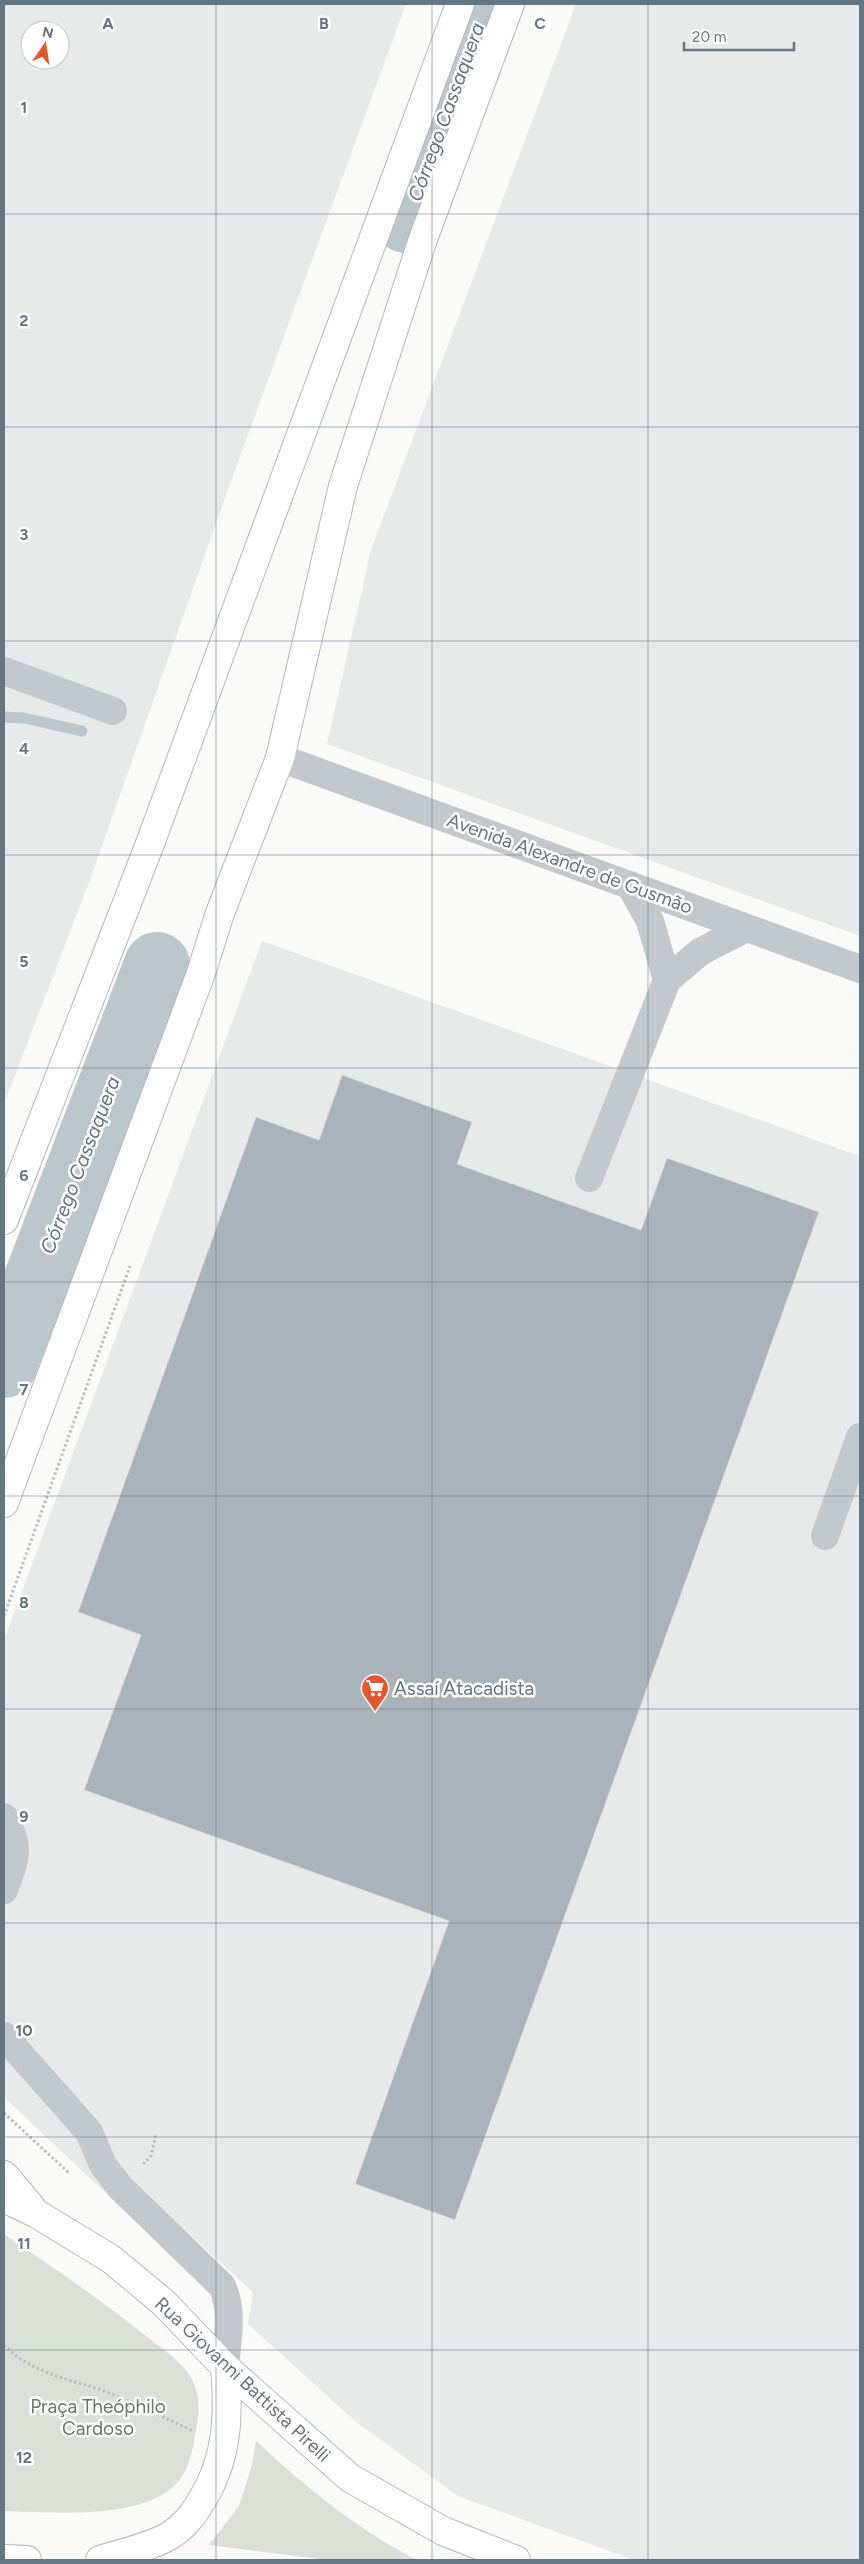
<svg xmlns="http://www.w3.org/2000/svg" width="864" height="2564" viewBox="0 0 864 2564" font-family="Figtree,sans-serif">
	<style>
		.built { fill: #e8e9e9; fill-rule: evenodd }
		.green { fill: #dadfd7 }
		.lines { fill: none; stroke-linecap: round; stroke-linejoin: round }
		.stream { stroke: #bbc7cb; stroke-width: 11 }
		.river { stroke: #bbc7cb; stroke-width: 66 }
		.building { fill: #aab3b9; stroke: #dcdcda }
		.highway-casing { stroke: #b4b9bd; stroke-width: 30 }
		.path { stroke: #bbbfc2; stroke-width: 3; stroke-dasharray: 2.5 2.5; stroke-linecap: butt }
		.minor { stroke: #c3c8cc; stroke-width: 28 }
		.highway { stroke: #fff; stroke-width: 28 }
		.grid { fill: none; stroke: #657683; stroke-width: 1; stroke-opacity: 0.55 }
		.labels { text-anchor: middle; stroke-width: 5; stroke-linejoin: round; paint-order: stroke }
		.street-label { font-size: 19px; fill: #657683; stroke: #fff }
		.poi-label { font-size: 19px; fill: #657683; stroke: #fff; text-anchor: start }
		.park-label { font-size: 19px; fill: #687a64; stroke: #fff }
		.water-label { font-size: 20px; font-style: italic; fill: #60757c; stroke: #fff }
		.grid-label { font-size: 16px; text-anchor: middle; font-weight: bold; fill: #657683; stroke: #fff; stroke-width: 5; stroke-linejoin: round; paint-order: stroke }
	</style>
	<rect width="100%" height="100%" fill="#fafaf8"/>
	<path class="built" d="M 4,4 L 406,4 L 231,481 L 91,877 L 4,1104 ZM 30,30 L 60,30 L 60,60 L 30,60 Z
		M 576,4 L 860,4 L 860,936 L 327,744 L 371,550 Z
		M 262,941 L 860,1156 L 860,2560 L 634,2560 L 458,2496 L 355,2421 L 248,2324 L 253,2292 L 169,2216 L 151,2236 L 4,2097 L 4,1640 Z"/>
	<path class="green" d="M 4,2234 C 52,2267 100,2299 146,2336 C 161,2348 180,2360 190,2376 C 202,2395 199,2416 195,2435 C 193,2449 189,2467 181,2478 C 150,2522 51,2512 4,2511 Z
		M 256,2441 C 306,2487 356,2529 417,2560 L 328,2560 L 209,2545 L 239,2506 L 252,2465 Z"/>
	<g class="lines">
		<path class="stream" d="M 4,717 L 24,718 L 82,731"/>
		<path class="river" d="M 406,220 L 486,4
			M 4,1365 L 157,965"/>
	</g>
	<path class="building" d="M 342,1075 L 472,1122 L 457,1164 L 641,1230 L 667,1158 L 819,1212 L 455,2220 L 355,2184 L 449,1921 L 84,1790 L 141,1635 L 78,1612 L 256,1117 L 319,1140 Z"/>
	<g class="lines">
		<g class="highway-casing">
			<path id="highway" d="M 4,1220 L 151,841 L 460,4
				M 4,1503 L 201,973 L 220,913 L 280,758 L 343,486 L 422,242 L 510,4
				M 4,2175 L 31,2207
				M 4,2198 L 37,2214 L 111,2259 L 164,2303 L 225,2367 L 350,2478 L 443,2531 L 516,2560
				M 4,2559 L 27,2560
				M 100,2560 C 119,2554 153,2546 169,2536 C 184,2527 193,2515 202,2500 C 228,2458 229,2415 225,2367"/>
		</g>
		<path class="path" d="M 4,1616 L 130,1266
			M 4,2113 L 69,2173
			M 143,2164 L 151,2156 L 156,2134
			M 4,2345 C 31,2373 69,2379 104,2391 C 135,2403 163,2417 193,2431"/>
		<path class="minor" d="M 4,671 L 113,711
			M 280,758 L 860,969
			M 630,885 L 650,921 L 667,980
			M 589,1178 L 667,980 L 700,952 L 746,928
			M 825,1536 L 860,1437
			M 4,1817 C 22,1848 15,1859 4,1890
			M 4,2036 L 89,2132 L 103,2165 L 120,2187 L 222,2286 C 234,2312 227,2340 225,2367"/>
		<use href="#highway" class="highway"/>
	</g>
	<path class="grid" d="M 216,4 L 216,2560M 432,4 L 432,2560M 648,4 L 648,2560M 4,214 L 860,214M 4,427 L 860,427M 4,641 L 860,641M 4,855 L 860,855M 4,1068 L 860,1068M 4,1282 L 860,1282M 4,1496 L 860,1496M 4,1709 L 860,1709M 4,1923 L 860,1923M 4,2137 L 860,2137M 4,2350 L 860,2350"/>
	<defs>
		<g id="supermarket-pin" transform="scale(1.4375)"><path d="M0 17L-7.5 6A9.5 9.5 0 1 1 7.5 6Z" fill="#e4572e" stroke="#fff"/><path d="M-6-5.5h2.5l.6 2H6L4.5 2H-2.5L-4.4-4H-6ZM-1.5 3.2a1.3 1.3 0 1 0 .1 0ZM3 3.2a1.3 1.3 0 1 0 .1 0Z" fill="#fff"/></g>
	</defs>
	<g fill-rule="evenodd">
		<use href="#supermarket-pin" x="375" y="1688"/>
	</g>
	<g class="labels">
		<g class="street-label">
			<text transform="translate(570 863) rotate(20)" y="7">Avenida Alexandre de Gusmão</text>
			<text transform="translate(243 2379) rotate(43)" y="7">Rua Giovanni Battista Pirelli</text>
		</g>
		<g class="poi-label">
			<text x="394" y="1695">Assaí Atacadista</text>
		</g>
		<g class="park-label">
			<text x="98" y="2413">Praça Theóphilo<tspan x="98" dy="22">Cardoso</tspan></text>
		</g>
		<g class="water-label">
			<text transform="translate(446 112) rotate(-70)" y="7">Córrego Cassaquera</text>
			<text transform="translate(80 1165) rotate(-69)" y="7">Córrego Cassaquera</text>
		</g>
	</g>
	<g class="grid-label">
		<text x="108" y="29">A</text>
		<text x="324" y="29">B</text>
		<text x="540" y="29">C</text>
		<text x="24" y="113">1</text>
		<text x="24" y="326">2</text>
		<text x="24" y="540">3</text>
		<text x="24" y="754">4</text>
		<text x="24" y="967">5</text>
		<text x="24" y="1181">6</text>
		<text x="24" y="1395">7</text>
		<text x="24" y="1608">8</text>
		<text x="24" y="1822">9</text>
		<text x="24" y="2036">10</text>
		<text x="24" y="2249">11</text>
		<text x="24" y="2463">12</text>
	</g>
	<rect width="864" height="2564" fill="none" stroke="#657683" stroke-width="10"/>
	<g transform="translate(45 45) rotate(13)"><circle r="24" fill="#ffffff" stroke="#c1c8cd"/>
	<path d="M0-4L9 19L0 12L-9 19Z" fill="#e4572e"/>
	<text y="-8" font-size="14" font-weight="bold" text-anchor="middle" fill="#657683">N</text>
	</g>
	<path d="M684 42v8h110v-8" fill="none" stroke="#657683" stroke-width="2.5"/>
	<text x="692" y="42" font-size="15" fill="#657683" stroke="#ffffff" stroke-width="4" paint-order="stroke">20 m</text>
</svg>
